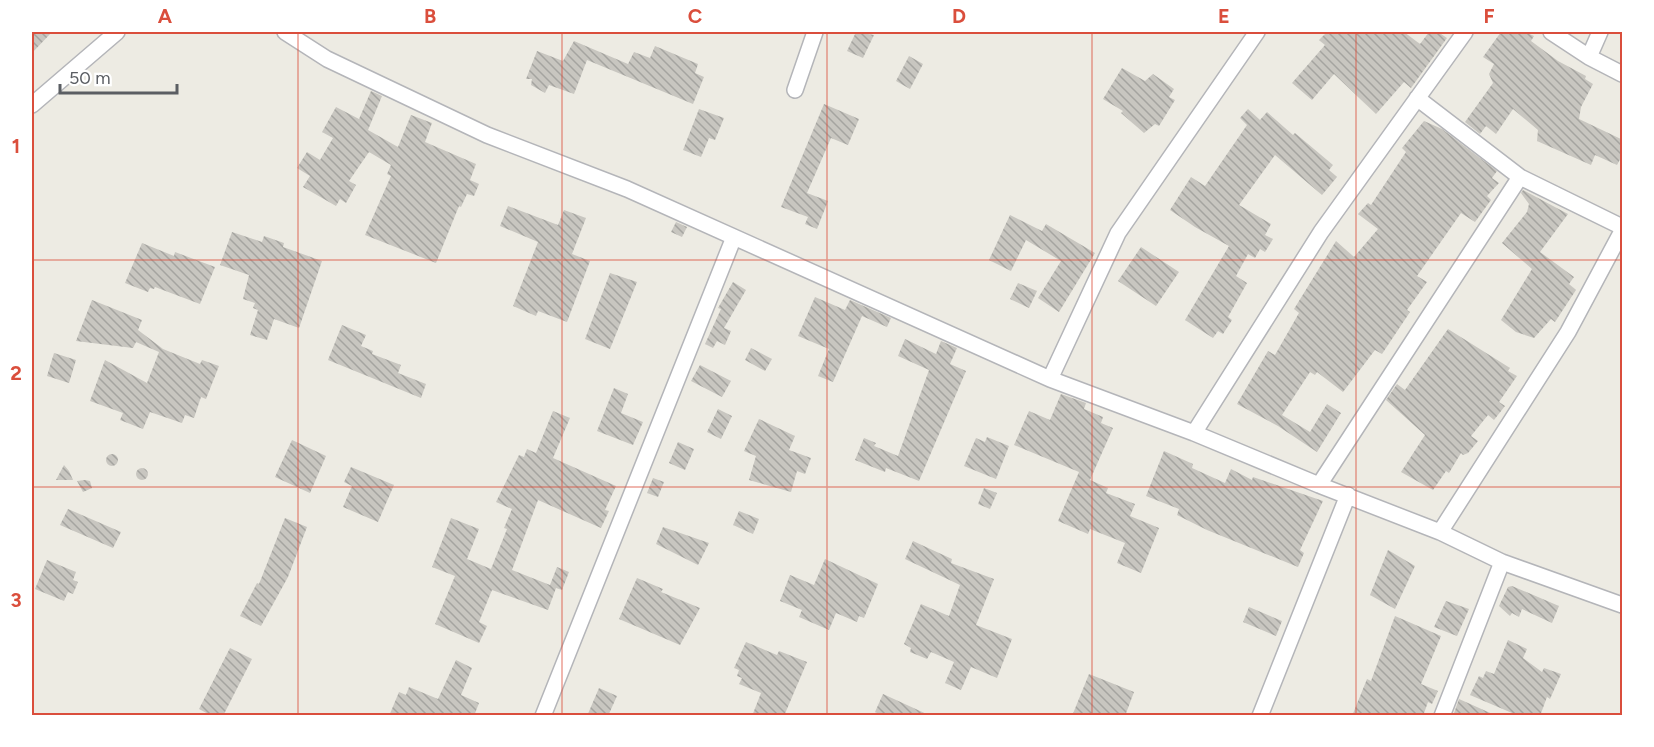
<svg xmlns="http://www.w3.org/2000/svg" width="1654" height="747" viewBox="0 0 1654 747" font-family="Figtree,sans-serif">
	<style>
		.building { fill: url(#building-back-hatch) }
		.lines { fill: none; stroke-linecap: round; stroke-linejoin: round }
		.street-casing { stroke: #b4b5b9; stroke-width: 18 }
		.street { stroke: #fff; stroke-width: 15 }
		.grid { fill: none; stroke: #da4e3c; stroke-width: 1.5; stroke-opacity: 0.55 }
		.neatline { fill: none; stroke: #da4e3c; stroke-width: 2 }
		.grid-label { font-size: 20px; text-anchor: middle; font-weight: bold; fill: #da4e3c }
	</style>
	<defs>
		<pattern id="building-back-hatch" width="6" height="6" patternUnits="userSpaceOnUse" patternTransform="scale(1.5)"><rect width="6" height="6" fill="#c8c6c0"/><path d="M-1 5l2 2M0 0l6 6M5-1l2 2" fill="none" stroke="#a5a4a0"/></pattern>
	</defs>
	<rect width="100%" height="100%" fill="#edebe3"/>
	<path class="building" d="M 32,32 L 52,32 L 32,53 Z
		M 856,32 L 874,35 L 863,58 L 847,51 Z
		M 1327,32 L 1404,32 L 1420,44 L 1429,32 L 1438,32 L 1447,38 L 1411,88 L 1404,82 L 1376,114 L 1334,74 L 1312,100 L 1292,83 L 1325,45 L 1319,40 Z
		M 1501,32 L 1525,32 L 1534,36 L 1531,41 L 1558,61 L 1586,76 L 1585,79 L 1593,84 L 1581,107 L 1579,119 L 1623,140 L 1623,154 L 1617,165 L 1595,155 L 1591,165 L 1537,141 L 1538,130 L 1513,109 L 1496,134 L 1486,126 L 1480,134 L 1465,122 L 1493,83 L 1489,74 L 1494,64 L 1483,57 Z
		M 574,41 L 628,64 L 634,52 L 650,58 L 655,46 L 698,64 L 695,73 L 704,77 L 693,104 L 587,60 L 574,94 L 549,85 L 545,93 L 531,85 L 532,79 L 526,79 L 537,51 L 563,61 Z
		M 909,56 L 923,64 L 910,89 L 896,81 Z
		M 1122,68 L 1145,81 L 1153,74 L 1174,89 L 1169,97 L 1175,100 L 1159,126 L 1155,124 L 1144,133 L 1121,113 L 1123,111 L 1103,99 Z
		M 371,91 L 382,96 L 368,130 L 398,147 L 411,115 L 432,123 L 425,142 L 476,164 L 470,180 L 479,184 L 474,196 L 467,194 L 461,207 L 459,206 L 436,263 L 365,235 L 391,176 L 387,174 L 391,165 L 369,152 L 349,181 L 356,185 L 346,203 L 340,199 L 336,206 L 303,187 L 310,176 L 297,168 L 307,152 L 320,160 L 333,138 L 322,132 L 336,107 L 359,119 Z
		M 824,104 L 859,119 L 848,145 L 831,138 L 807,193 L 828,201 L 817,229 L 805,224 L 808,217 L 781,207 Z
		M 699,109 L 724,118 L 715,140 L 709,138 L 701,157 L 683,150 Z
		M 1248,109 L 1260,120 L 1267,112 L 1293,135 L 1295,133 L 1333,165 L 1329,170 L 1337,177 L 1322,195 L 1275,155 L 1239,205 L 1271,224 L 1265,235 L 1273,239 L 1265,252 L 1260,249 L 1255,258 L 1248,254 L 1236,276 L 1247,283 L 1228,317 L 1232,320 L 1223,334 L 1218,331 L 1213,338 L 1185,320 L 1229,246 L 1195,227 L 1170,210 L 1191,177 L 1205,186 L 1247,125 L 1240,118 Z
		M 1424,121 L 1442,129 L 1497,171 L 1492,178 L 1499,183 L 1487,196 L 1491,200 L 1475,222 L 1461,213 L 1417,276 L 1427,282 L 1407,310 L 1410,312 L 1382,354 L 1375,350 L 1343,392 L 1317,372 L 1315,375 L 1310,372 L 1282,415 L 1310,432 L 1327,404 L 1341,413 L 1317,452 L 1278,426 L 1237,404 L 1268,351 L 1275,355 L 1299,313 L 1294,309 L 1336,241 L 1354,257 L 1378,229 L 1358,214 L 1368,203 L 1371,205 L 1406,152 L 1402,148 Z
		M 1523,190 L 1568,214 L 1540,252 L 1574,277 L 1569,284 L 1576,290 L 1555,322 L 1551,319 L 1534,338 L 1516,332 L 1501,320 L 1532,269 L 1502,243 L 1527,212 L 1529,204 L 1521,193 Z
		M 508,206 L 558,225 L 564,210 L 586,218 L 572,254 L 590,261 L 567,322 L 538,311 L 536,316 L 513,306 L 538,242 L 500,226 Z
		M 1010,215 L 1042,231 L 1046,224 L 1095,253 L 1059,312 L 1038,298 L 1061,261 L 1026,240 L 1011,271 L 989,260 Z
		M 676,222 L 687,227 L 682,237 L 671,232 Z
		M 232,232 L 262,242 L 264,236 L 284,243 L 283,247 L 322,261 L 299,328 L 274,319 L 267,340 L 250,335 L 258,310 L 253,308 L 255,303 L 243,299 L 249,275 L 220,265 Z
		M 142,243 L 174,256 L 175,252 L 215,267 L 200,304 L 155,287 L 154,289 L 150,288 L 148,292 L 125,283 Z
		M 1141,247 L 1179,272 L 1156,306 L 1118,281 Z
		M 610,273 L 637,282 L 610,349 L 585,339 Z
		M 733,282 L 746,290 L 724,328 L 731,331 L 725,345 L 717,341 L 713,348 L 705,344 L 721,309 L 718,308 Z
		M 1018,283 L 1037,291 L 1029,308 L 1010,299 Z
		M 815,297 L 845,310 L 850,300 L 891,318 L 887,327 L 862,316 L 833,382 L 818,376 L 829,349 L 798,336 Z
		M 92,300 L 142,320 L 138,330 L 163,349 L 200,364 L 202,360 L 219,366 L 206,399 L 201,397 L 194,418 L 185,415 L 182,423 L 150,412 L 143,429 L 120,420 L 123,413 L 90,401 L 105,360 L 147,383 L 159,352 L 136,342 L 133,348 L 76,341 Z
		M 342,325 L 366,335 L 361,346 L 373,351 L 372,354 L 401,365 L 398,373 L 426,384 L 421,398 L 328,360 Z
		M 1448,329 L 1510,368 L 1508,371 L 1517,376 L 1499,402 L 1505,406 L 1494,420 L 1488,415 L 1471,436 L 1478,441 L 1468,453 L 1463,455 L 1461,453 L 1449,473 L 1446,471 L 1433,490 L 1401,472 L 1425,435 L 1386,400 L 1397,384 L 1405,390 Z
		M 905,339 L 936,354 L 941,341 L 957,348 L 950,364 L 966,371 L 919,481 L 886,468 L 885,472 L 855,460 L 864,438 L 876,443 L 874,446 L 898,456 L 929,370 L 898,356 Z
		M 751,348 L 772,359 L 765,371 L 745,360 Z
		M 54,353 L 76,360 L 69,383 L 47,376 Z
		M 700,365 L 731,381 L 722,397 L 691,381 Z
		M 614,388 L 628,394 L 621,413 L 643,422 L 633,445 L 597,431 Z
		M 1061,394 L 1086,403 L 1084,409 L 1103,417 L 1101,423 L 1113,428 L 1090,480 L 1108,488 L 1106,493 L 1135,504 L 1130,516 L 1159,528 L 1141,573 L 1117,563 L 1125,543 L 1090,529 L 1088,534 L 1058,521 L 1079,472 L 1014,445 L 1029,411 L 1050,420 Z
		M 718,409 L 732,416 L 721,439 L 707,432 Z
		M 553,411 L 570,418 L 553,458 L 616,486 L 605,510 L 609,511 L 601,528 L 538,500 L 512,570 L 550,585 L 557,567 L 569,572 L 562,590 L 556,588 L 548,610 L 492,590 L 479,622 L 487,626 L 479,643 L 435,624 L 455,576 L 432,567 L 451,518 L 479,529 L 467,559 L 491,569 L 507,529 L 504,528 L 512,509 L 496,502 L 519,455 L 524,457 L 527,449 L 536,453 Z
		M 759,419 L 795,436 L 789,450 L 811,458 L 805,474 L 797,471 L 791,492 L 749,480 L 756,456 L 744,451 Z
		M 987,437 L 1009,446 L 996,479 L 964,466 L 976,438 L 985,442 Z
		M 292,440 L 326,456 L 310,493 L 275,477 Z
		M 678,442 L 694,449 L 685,470 L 669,463 Z
		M 1164,451 L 1193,464 L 1192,468 L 1225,483 L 1231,469 L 1252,480 L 1253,477 L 1323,501 L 1300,550 L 1304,553 L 1298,567 L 1207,530 L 1177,515 L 1179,509 L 1146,496 Z
		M106 460a6 6 0 1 1 12 0a6 6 0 1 1-12 0Z
		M 64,465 L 69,471 L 73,480 L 56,480 Z
		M 351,467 L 394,485 L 378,522 L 343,507 L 352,486 L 344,482 Z
		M136 474a6 6 0 1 1 12 0a6 6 0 1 1-12 0Z
		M 653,478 L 664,482 L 658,497 L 647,493 Z
		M 85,480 L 90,481 L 92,488 L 83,492 L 77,481 Z
		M 984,488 L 997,493 L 990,509 L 978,504 Z
		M 68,509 L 121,532 L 113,548 L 60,525 Z
		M 739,511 L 759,519 L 753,534 L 733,525 Z
		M 285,518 L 307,527 L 288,577 L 261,626 L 240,616 L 257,583 L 259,584 Z
		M 663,527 L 709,543 L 698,565 L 656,544 Z
		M 913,541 L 952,559 L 951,563 L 994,579 L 976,625 L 1012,639 L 997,678 L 971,667 L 961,690 L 945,683 L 954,662 L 931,652 L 927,659 L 910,652 L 911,648 L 904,644 L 921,604 L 949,616 L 960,585 L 905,559 Z
		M 1388,550 L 1415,566 L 1395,609 L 1370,595 Z
		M 825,559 L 878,584 L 864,618 L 859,616 L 857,622 L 836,613 L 829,630 L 799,617 L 802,610 L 780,601 L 790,575 L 814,585 Z
		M 47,560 L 76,572 L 73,580 L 78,582 L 73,594 L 68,592 L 64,601 L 35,589 Z
		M 637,578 L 663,589 L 661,592 L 700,608 L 680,645 L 619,619 Z
		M 1512,586 L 1559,606 L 1552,623 L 1522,609 L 1519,617 L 1512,613 L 1510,616 L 1499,606 L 1508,587 Z
		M 1446,601 L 1469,609 L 1457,636 L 1434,627 Z
		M 1249,607 L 1282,621 L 1276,636 L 1243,622 Z
		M 1395,616 L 1441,636 L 1421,684 L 1438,691 L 1432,704 L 1428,702 L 1423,716 L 1352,716 L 1367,679 L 1371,681 Z
		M 1508,640 L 1527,649 L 1523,658 L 1542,672 L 1544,668 L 1561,674 L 1550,699 L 1547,697 L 1540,716 L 1519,716 L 1470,695 L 1479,676 L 1483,678 L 1486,671 L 1494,674 Z
		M 746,642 L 777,655 L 779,651 L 807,662 L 784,716 L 752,716 L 761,693 L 739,684 L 742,678 L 737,676 L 739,670 L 734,668 Z
		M 230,648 L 252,659 L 223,716 L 212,716 L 199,709 Z
		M 456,660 L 472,668 L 461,695 L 479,703 L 474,716 L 389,716 L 399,692 L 406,695 L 409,687 L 438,699 Z
		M 1089,674 L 1134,692 L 1125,716 L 1072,716 Z
		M 599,688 L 617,696 L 608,716 L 587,716 Z
		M 883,694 L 931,716 L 883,716 L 875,712 Z
		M 1459,699 L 1497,716 L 1453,716 Z"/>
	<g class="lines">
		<g class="street-casing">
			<path id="street" d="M 285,32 L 327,59 L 487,135 L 627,189 L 1050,379 L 1194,433 L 1319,485 L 1440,532 L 1502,562 L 1442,716
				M 1551,32 L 1589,57 L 1622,74
				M 1589,57 L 1600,32
				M 795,90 L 815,32
				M 1417,98 L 1520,177 L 1622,227
				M 32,105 L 117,32
				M 1050,379 L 1118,233 L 1257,32
				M 1194,433 L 1321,232 L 1465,32
				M 1319,485 L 1520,177
				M 1440,532 L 1568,332 L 1622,231
				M 1502,562 L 1622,605
				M 543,716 L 734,237
				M 1260,716 L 1348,495"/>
		</g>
		<use href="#street" class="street"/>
	</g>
	<path class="grid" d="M 298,32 L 298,716M 562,32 L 562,716M 827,32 L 827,716M 1092,32 L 1092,716M 1356,32 L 1356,716M 32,260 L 1622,260M 32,487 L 1622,487"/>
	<rect width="1654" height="747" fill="none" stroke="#ffffff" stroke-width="66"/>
	<path d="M60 84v9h117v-9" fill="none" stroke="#5b5e63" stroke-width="3"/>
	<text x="69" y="84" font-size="18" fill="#5b5e63" stroke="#ffffff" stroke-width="4.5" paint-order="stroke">50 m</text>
	<rect x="33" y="33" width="1588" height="681" class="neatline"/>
	<g class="grid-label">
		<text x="165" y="23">A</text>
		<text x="430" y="23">B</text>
		<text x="695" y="23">C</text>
		<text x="959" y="23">D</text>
		<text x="1224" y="23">E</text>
		<text x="1489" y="23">F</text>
		<text x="16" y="153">1</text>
		<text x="16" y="380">2</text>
		<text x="16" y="607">3</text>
	</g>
</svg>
